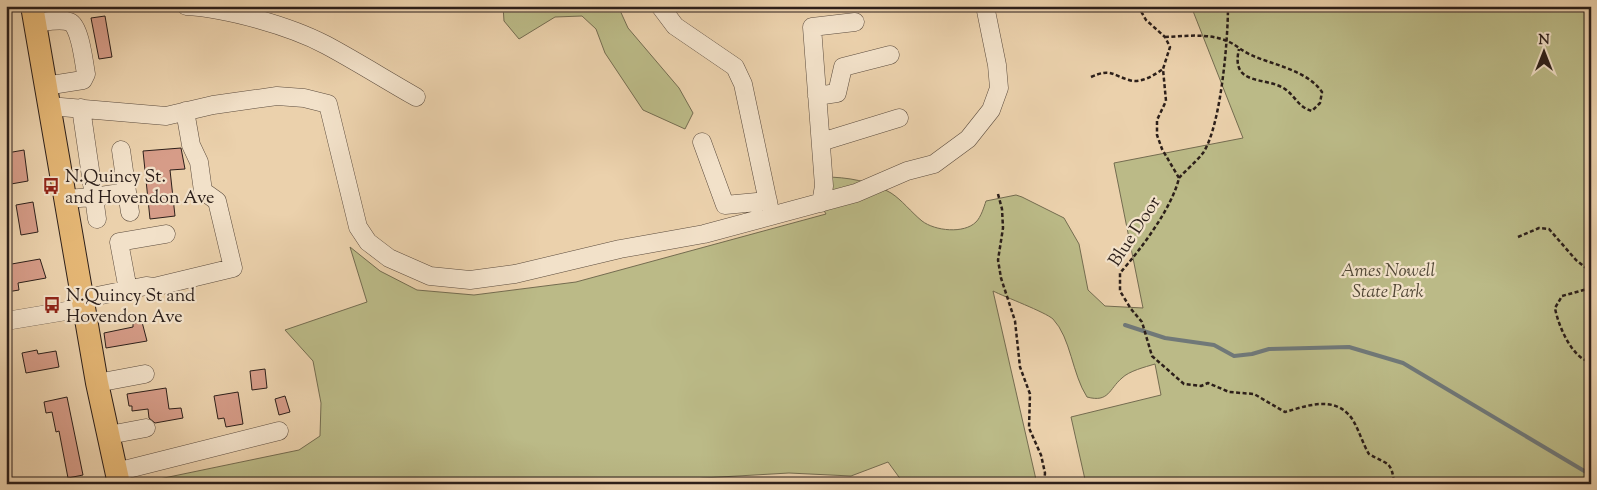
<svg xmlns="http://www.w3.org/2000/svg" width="1597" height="490" viewBox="0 0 1597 490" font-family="'Sorts Mill Goudy',serif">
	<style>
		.green { fill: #bbba87; stroke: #746c50 }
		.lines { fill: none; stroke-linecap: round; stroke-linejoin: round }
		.stream { stroke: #707878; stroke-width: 4 }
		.building { fill: #d69c88; stroke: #2c1f1a }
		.minor-casing { stroke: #5c4c3e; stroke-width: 19 }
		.major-casing { stroke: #2c1f1a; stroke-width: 24 }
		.path { stroke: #2c1f1a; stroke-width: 2.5; stroke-dasharray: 4 2.5; stroke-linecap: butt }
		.minor { stroke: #f2e1c9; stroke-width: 18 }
		.major { stroke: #e6b876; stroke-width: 22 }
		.labels { text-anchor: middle; stroke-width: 4.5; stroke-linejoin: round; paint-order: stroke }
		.poi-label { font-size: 18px; fill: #2c1f1a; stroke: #f2e1c9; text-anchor: start }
		.street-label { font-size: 18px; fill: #2c1f1a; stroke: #f2e1c9 }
		.park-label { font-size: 18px; font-style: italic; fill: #504635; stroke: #f2e1c9 }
	</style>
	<rect width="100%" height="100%" fill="#ebd1ac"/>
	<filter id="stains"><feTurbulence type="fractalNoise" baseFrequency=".004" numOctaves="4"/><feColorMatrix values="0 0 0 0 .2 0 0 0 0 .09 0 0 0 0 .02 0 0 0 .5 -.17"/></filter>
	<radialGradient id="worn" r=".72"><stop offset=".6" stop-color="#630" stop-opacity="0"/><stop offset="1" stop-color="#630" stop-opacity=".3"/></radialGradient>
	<path class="green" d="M 503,6 L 618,6 L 628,28 L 679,88 L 693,113 L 685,129 L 643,110 L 605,53 L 596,29 L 582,16 L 555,17 L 519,39 L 504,21 Z
		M 1191,6 L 1591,6 L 1591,484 L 1086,484 L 1071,417 L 1161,395 L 1155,364 C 1145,367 1129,371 1122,378 C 1109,389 1109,403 1087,397 C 1072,374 1071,338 1053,319 C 1045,312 1005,297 993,291 L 1037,484 L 904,484 L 888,462 L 851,476 L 789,473 L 703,478 L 666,484 L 135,484 L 299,450 L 320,436 L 321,403 L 313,361 L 285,330 L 367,302 L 350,247 L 380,271 L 417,290 L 474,295 L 576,282 L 826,214 L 815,195 L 824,177 C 847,177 871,181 891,193 C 902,200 911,212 922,221 C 935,231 964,234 976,222 C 981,217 984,207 986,201 L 1016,195 L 1022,197 L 1064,218 L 1079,244 L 1088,290 L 1105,306 L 1143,308 L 1114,163 L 1243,138 Z"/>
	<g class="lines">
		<path class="stream" d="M 1125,325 L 1165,338 L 1214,345 L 1234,356 L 1252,354 L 1269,349 L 1349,347 L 1403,363 L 1591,475"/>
	</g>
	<path class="building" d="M 105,16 L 112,57 L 99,59 L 91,18 Z
		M 181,148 L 185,169 L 170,170 L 175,216 L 150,219 L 143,151 Z
		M 24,150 L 28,181 L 11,184 L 7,153 Z
		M 33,202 L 38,232 L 21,235 L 16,205 Z
		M 40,259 L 46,278 L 18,283 L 19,290 L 7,292 L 6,265 Z
		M 142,322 L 147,341 L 106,348 L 104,333 L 133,327 L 133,323 Z
		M 37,350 L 38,354 L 56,351 L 59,367 L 26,373 L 22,353 Z
		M 265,369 L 267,388 L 252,390 L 250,371 Z
		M 166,388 L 169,409 L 181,408 L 183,418 L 155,423 L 149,418 L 148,409 L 132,411 L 132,406 L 129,406 L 127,394 Z
		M 238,392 L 243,424 L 226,427 L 224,418 L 218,419 L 214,396 Z
		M 285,396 L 290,412 L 279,415 L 275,399 Z
		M 67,397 L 83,475 L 68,478 L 59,431 L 56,432 L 52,412 L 46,413 L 44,402 Z"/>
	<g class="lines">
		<g class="minor-casing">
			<path id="minor" d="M 186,6 C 226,8 290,26 326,45 C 356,61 386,80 416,97
				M 660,6 L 675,26 L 735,67 L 743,84 L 771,216
				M 34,23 C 45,22 60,18 70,22 C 80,26 84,63 86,74 L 83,80 L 45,86
				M 817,96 L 837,93 L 843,67 L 890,55
				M 49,106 L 166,116 L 213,105 L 277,96 L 304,98 L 328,104 L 358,227 L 368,242 L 389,258 L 430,276 L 470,280 L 515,274 L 620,249 L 704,234 L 856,193 L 907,171 L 934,164 L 968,139 L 991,110 L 999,88 L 997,65 L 985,6
				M 702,142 L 725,205 L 768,201
				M 821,142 L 899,118
				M 127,192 L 130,212
				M 65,199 L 94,197 L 81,108
				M 821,203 L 824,186 L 812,27 L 855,22
				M 97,219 L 94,197 L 127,192 L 121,150
				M 128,290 L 119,242 L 166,234
				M 82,299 L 146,286 L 154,287 L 233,268 L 217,201 L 203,191 L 199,162 L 191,145 L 185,111
				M 6,321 L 84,308
				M 97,383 L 145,374
				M 109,435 L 146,428
				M 116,472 L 279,431"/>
		</g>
		<g class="major-casing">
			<path id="major" d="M 32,6 L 97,383 L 119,484"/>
		</g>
		<path class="path" d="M 1138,6 L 1146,20 L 1165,37 L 1170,47 L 1163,69 L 1166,101 L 1157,120 L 1157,135 L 1162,149 L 1179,178 C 1172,208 1141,249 1120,273 L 1120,291 L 1131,309 L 1142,322 L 1152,356 L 1184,384 L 1201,386 L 1208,383 L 1229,392 L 1254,394 L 1285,412 C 1306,406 1332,396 1349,415 C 1357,423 1362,443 1369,454 C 1387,465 1392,460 1394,484
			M 1165,37 C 1185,36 1209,33 1227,41 C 1235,44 1242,51 1251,55 C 1273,65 1307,70 1322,92 L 1320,103 L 1312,111 C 1298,107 1296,97 1285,89 C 1266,76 1230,87 1239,49
			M 1091,77 C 1111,68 1112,75 1129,80 C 1141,84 1154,75 1163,69
			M 1179,178 C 1186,170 1196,162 1203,153 C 1221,126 1228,40 1228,6
			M 998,194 L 1002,209 L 1003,228 L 998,260 L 1001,278 L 1015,321 L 1020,367 L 1030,394 L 1029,428 L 1041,455 L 1045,473 L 1044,484
			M 1518,237 L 1539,228 L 1549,229 L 1576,260 L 1591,272
			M 1591,288 L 1562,296 L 1555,308 C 1558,325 1572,359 1591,362"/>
		<use href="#minor" class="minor"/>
		<use href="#major" class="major"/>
	</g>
	<defs>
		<g id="bus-bare" transform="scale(1.35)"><path d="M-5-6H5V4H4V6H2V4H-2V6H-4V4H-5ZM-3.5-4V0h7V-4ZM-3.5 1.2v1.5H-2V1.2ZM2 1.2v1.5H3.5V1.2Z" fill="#8f2418" stroke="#f2e1c9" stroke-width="2.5" paint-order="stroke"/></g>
	</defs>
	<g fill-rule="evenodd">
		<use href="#bus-bare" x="51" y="186"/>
		<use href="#bus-bare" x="52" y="305"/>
	</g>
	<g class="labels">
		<g class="poi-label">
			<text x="65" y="182">N.Quincy St.<tspan x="65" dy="21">and Hovendon Ave</tspan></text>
			<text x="66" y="301">N.Quincy St and<tspan x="66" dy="21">Hovendon Ave</tspan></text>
		</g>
		<g class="street-label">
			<text transform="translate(1134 231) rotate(-57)" y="6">Blue Door</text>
		</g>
		<g class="park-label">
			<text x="1388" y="276">Ames Nowell<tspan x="1388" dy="21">State Park</tspan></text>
		</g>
	</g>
	<rect width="1597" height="490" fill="none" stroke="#ebd1ac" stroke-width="25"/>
	<rect x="8" y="8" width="1582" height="475" fill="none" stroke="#2c1f1a" stroke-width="2.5"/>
	<rect x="12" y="12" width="1572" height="465" fill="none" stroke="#2c1f1a"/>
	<g transform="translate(1544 52)" stroke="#f2e1c9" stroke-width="4" paint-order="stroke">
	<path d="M0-4L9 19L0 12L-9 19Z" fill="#2c1f1a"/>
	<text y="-8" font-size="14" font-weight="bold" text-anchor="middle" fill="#2c1f1a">N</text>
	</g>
	<rect width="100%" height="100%" filter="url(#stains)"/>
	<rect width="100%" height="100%" fill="url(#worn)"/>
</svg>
